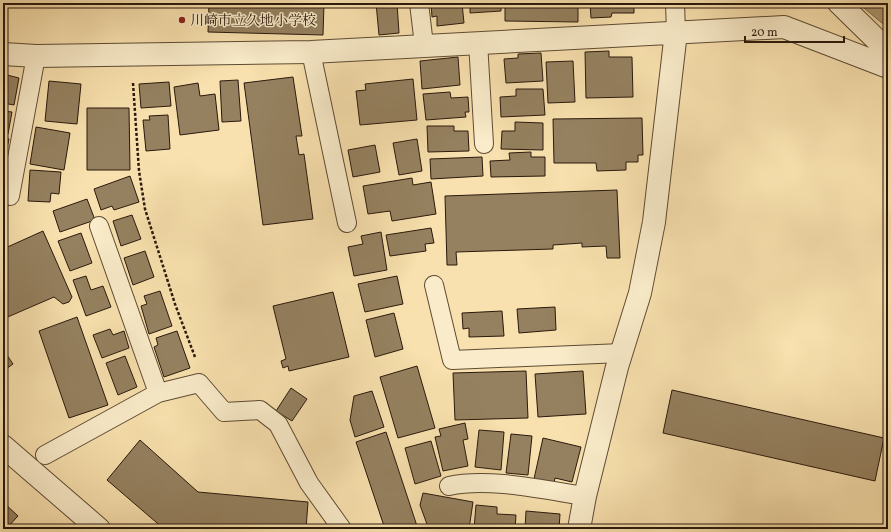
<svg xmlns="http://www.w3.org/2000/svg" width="891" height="532" viewBox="0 0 891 532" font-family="Vollkorn,'Noto Serif JP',serif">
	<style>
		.water { fill: #b29d77; stroke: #7c684c }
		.building { fill: #958160; stroke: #2a190c }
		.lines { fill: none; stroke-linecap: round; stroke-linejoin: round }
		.service-casing { stroke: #5e4b34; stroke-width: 20 }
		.minor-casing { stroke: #5e4b34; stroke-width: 24 }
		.tertiary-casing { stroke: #5e4b34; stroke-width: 24 }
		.path { stroke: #2a190c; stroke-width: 2.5; stroke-dasharray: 3 2; stroke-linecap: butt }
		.service { stroke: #faecca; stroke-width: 18 }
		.minor { stroke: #faecca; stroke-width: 22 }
		.tertiary { stroke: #faecca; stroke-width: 22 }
		.poi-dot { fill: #8f2418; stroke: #faecca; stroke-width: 1.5 }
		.labels { text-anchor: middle; stroke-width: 3; stroke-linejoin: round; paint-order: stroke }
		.poi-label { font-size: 14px; fill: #2a190c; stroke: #faecca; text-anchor: start }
	</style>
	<rect width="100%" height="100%" fill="#f8e1ae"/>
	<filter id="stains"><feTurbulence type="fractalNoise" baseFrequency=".005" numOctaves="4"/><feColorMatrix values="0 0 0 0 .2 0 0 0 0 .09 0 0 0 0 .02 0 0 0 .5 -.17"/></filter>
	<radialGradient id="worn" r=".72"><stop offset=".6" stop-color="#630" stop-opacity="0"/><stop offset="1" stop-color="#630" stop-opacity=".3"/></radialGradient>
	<path class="water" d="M 858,3 L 888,3 L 888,28 Z"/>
	<path class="building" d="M 209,3 L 324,3 L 323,35 L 208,32 Z
		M 376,3 L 397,3 L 399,33 L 379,35 Z
		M 431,3 L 462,3 L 464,23 L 437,26 L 437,16 L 432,17 Z
		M 470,3 L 501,3 L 501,11 L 470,13 Z
		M 505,3 L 578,3 L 578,22 L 505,21 Z
		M 590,3 L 634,3 L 634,13 L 612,13 L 611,17 L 591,18 Z
		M 609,51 L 609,57 L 632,57 L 633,97 L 586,98 L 585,52 Z
		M 541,53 L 543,81 L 506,83 L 504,59 L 518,58 L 518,54 Z
		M 458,57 L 460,85 L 422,89 L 420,61 Z
		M 573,61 L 575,102 L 548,103 L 546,62 Z
		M 3,74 L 19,78 L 14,105 L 3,103 Z
		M 293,77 L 302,136 L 296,136 L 299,155 L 304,154 L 313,219 L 263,225 L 244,83 Z
		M 413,79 L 417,120 L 360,125 L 356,91 L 366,90 L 365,84 Z
		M 238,80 L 241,121 L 222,122 L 220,81 Z
		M 49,81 L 81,84 L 77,124 L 45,121 Z
		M 169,82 L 171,106 L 141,108 L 139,84 Z
		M 198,83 L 200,96 L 215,94 L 219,130 L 180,135 L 174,87 Z
		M 516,89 L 543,89 L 545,115 L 501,117 L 500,97 L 516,96 Z
		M 450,92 L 451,98 L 468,97 L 469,112 L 465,112 L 466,117 L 426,120 L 423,94 Z
		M 87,108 L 129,108 L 130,170 L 87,170 Z
		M 3,111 L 12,112 L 8,134 L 3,133 Z
		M 168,115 L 170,149 L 146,151 L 143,120 L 150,120 L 149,116 Z
		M 642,118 L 643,155 L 638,155 L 638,162 L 626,162 L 626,170 L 597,171 L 596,163 L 554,163 L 553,119 Z
		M 515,122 L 543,123 L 543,150 L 501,149 L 502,131 L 515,131 Z
		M 427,126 L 454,126 L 454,131 L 468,131 L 469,151 L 428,152 Z
		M 36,127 L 70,133 L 64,170 L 30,164 Z
		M 3,138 L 9,139 L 3,165 Z
		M 417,139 L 422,171 L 399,175 L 393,143 Z
		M 375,145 L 380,172 L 353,177 L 348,150 Z
		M 531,152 L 531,157 L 545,157 L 545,176 L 491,177 L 490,161 L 510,160 L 509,153 Z
		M 482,157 L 483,176 L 431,179 L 430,159 Z
		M 30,170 L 61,172 L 59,194 L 51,193 L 50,202 L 28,201 Z
		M 130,176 L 139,202 L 114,210 L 112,206 L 101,210 L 94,189 Z
		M 412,178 L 413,185 L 431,182 L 436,214 L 392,221 L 390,211 L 368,214 L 363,186 Z
		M 617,190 L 620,258 L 607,258 L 606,246 L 582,247 L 582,243 L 553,245 L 553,249 L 456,252 L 457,265 L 447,265 L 445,196 Z
		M 87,199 L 95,220 L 60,232 L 53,211 Z
		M 132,215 L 141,239 L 121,246 L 113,221 Z
		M 431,228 L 434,243 L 425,244 L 426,251 L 390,256 L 386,235 Z
		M 43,231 L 72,297 L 69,302 L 63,304 L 54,297 L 3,319 L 3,249 Z
		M 381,232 L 387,270 L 354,276 L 348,247 L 363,244 L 361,236 Z
		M 81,233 L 92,263 L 70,271 L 58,241 Z
		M 145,251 L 154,277 L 133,285 L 124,258 Z
		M 86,276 L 91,290 L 103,286 L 111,307 L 86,316 L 73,280 Z
		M 397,276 L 403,304 L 365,312 L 358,284 Z
		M 160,291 L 172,326 L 149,334 L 141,306 L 147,304 L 144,296 Z
		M 333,292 L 349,357 L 289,371 L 288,366 L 283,368 L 281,361 L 286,359 L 273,306 Z
		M 555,307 L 556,330 L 519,333 L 517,309 Z
		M 502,311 L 504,336 L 469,337 L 469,328 L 463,329 L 462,313 Z
		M 394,313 L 403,349 L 375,357 L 366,320 Z
		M 77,317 L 108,405 L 69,418 L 39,331 Z
		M 110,329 L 113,335 L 124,331 L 129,348 L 102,358 L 93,335 Z
		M 177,331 L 190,368 L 164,377 L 154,347 L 158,345 L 156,338 Z
		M 3,349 L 13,364 L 3,371 Z
		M 125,356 L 137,387 L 118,395 L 106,363 Z
		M 417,366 L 435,428 L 398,438 L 380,377 Z
		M 526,371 L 528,418 L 455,420 L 453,373 Z
		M 583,371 L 586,414 L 538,417 L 535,374 Z
		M 291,388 L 307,399 L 292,421 L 276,411 Z
		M 672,390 L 884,438 L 875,481 L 663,433 Z
		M 372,391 L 384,427 L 355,437 L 350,420 L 354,396 Z
		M 465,423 L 468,439 L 463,440 L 468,466 L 443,471 L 435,437 L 441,436 L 439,429 Z
		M 479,430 L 504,432 L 501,470 L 475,467 Z
		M 386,432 L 418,529 L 385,529 L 356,442 Z
		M 511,434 L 532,436 L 528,475 L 506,473 Z
		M 543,438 L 581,447 L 572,482 L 555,478 L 554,483 L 534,479 Z
		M 140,440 L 198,492 L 308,502 L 306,529 L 164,529 L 107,480 Z
		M 431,441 L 441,476 L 415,484 L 405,448 Z
		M 423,493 L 473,502 L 469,529 L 440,529 L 428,527 L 420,505 Z
		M 3,502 L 18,516 L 6,529 L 3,529 Z
		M 476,505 L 497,507 L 497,514 L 516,515 L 515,529 L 474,529 Z
		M 526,511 L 560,514 L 559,529 L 525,529 Z"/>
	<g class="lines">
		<g class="service-casing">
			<path id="service" d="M 419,3 L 424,45
				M 675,3 L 676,32
				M 478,42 L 484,144
				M 311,52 L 347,223
				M 10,196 L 36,56
				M 99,226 L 158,393
				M 434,285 L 452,360 L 622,353
				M 45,455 L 158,393 L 199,383 L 224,412 L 260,410 L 278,424 L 309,483 L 342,529
				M 449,486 C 488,477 545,490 585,496"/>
		</g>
		<g class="minor-casing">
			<path id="minor" d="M 839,3 L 888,51
				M 3,54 L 36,56 L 311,52 L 784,27 L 888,67
				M 579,529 L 585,496 L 617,367 L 640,293 L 654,222 L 676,32"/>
		</g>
		<g class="tertiary-casing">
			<path id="tertiary" d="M 3,446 L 99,529"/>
		</g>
		<path class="path" d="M 133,83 L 139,171 L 145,209 L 175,304 L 195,357"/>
		<use href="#service" class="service"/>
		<use href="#minor" class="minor"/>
		<use href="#tertiary" class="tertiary"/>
	</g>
	<circle class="poi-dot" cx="182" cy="20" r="4"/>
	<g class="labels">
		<g class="poi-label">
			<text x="190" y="25">川崎市立久地小学校</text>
		</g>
	</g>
	<rect width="891" height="532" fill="none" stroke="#f8e1ae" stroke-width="16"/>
	<rect x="4" y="4" width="883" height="524" fill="none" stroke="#2a190c" stroke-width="2"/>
	<rect x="8" y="8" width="875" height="516" fill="none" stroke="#2a190c"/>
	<path d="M745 36v6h99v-6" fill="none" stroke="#2a190c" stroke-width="2"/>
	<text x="751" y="36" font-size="12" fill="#2a190c" stroke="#faecca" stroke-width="3" paint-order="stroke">20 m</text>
	<rect width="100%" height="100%" filter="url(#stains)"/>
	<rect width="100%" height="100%" fill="url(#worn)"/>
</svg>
